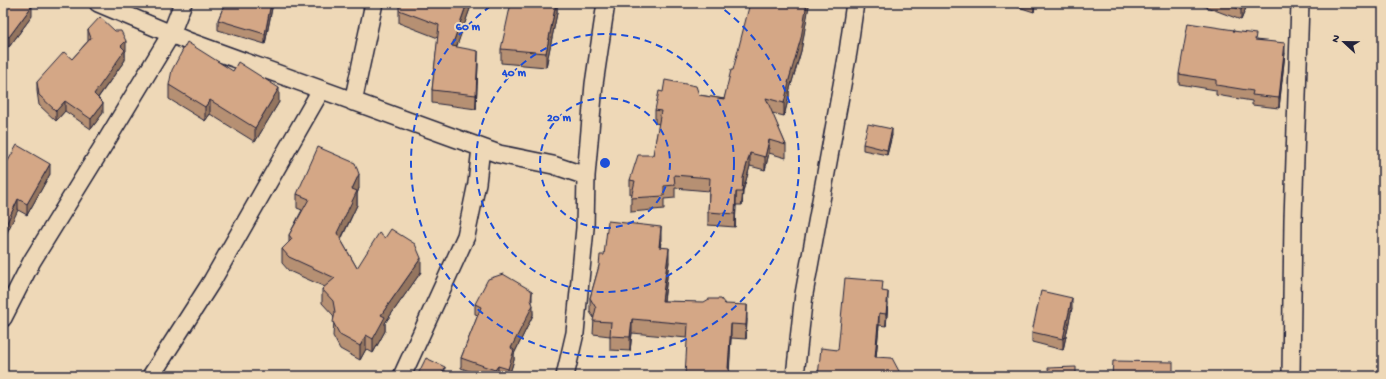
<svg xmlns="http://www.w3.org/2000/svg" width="1386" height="379" viewBox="0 0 1386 379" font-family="'Gochi Hand',sans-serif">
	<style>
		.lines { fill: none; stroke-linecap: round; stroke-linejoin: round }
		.minor-casing { stroke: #22223b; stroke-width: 20 }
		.minor { stroke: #eed8b7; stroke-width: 17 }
		.wall { fill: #b69073; stroke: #22223b }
		.shaded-wall { fill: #94755e; stroke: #22223b }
		.building { fill: #d4a786; stroke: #22223b }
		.ring { fill: none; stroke: #1d4ed8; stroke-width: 2; stroke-dasharray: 7 5 }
		.centre { fill: #1d4ed8; stroke: #eed8b7; stroke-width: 2 }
		.ring-label { font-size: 12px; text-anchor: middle; font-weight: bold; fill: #1d4ed8; stroke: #eed8b7; stroke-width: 4; stroke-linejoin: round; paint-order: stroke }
	</style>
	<rect width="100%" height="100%" fill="#eed8b7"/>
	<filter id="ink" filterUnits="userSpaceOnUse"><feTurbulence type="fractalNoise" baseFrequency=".025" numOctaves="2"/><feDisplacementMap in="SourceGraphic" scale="8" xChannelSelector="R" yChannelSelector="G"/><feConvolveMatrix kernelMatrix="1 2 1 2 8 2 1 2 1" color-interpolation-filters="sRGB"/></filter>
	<g filter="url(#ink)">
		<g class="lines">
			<g class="minor-casing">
				<path id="minor" d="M 98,3 L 190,42 L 499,154 L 553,165 L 586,176
					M 353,102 L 374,3
					M 3,318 L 32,261 L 105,143 L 171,34 L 183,3
					M 151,376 L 212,281 L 321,90
					M 402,376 L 466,236 L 477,183 L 481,148
					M 565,376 L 575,333 L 585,228 L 586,176 L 594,84 L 606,3
					M 795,376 L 804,294 L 848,52 L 855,3
					M 1291,376 L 1293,220 L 1300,3"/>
			</g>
			<use href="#minor" class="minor"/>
		</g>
		<path class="wall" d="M 3,3 L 32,16 L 9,47 L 3,44 Z
			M 225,3 L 273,3 L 265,44 L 218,30 L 218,20 Z
			M 472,3 L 456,47 L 478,64 L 476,109 L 432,103 L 432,90 L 438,38 L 399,23 L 399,10 Z
			M 557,3 L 557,13 L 546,67 L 501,63 L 501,49 Z
			M 809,3 L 801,51 L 789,92 L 789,96 L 784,116 L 772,113 L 786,145 L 786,158 L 769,153 L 765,170 L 750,166 L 743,191 L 742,205 L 736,205 L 735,227 L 708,225 L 708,212 L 709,191 L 675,188 L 675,198 L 664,199 L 664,209 L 631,212 L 631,198 L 632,194 L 630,194 L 630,180 L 653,155 L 659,124 L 655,123 L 655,110 L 699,95 L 724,99 L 733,70 Z
			M 1006,3 L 1035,3 L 1034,12 Z
			M 1196,3 L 1248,3 L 1241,20 Z
			M 88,30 L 126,51 L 125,52 L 125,60 L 98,98 L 103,113 L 91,129 L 65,111 L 56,121 L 39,105 L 37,91 L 37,82 L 72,59 L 88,41 Z
			M 1234,31 L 1256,40 L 1285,53 L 1279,108 L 1252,105 L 1252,101 L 1216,95 L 1216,90 L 1179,84 L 1179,74 Z
			M 169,85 L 279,102 L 255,142 L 210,114 L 205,121 L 169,99 Z
			M 892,135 L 887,155 L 863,150 L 863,144 Z
			M 8,161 L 50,174 L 27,215 L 18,210 Z
			M 359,188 L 357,194 L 357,205 L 341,240 L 357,268 L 421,272 L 385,323 L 385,331 L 373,353 L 366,349 L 360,360 L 340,349 L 333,336 L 334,320 L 333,315 L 322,303 L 322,289 L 325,287 L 289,271 L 282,263 L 282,249 L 289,243 L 289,235 L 302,210 L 297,208 L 297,194 Z
			M 661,241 L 660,247 L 669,262 L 664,301 L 725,304 L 747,319 L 746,339 L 731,338 L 729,369 L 687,338 L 632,333 L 630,351 L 610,350 L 610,336 L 593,334 L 594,318 L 590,312 L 590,298 L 599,266 L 604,255 Z
			M 883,291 L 888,304 L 886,326 L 879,325 L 876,357 L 900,376 L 838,350 Z
			M 532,303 L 533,315 L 514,354 L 514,360 L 509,376 L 483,376 L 461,368 L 461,358 L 478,315 L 475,314 L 475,304 Z
			M 1072,308 L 1063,350 L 1032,342 L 1032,332 Z"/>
		<path class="shaded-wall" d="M 271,3 L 273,3 L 265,44 L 265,34 Z
			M 467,3 L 472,3 L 452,60 L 452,46 Z
			M 556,3 L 557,3 L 557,13 L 546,67 L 546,53 Z
			M 807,3 L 809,3 L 809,6 L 801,51 L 789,92 L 789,96 L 784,116 L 784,103 L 788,83 Z
			M 1034,3 L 1035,3 L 1034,12 Z
			M 1244,3 L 1248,3 L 1241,20 L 1241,10 Z
			M 32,6 L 32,16 L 9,47 L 9,37 Z
			M 126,41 L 126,51 L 125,52 L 125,60 L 94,103 L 94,94 L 121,46 Z
			M 1285,43 L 1285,53 L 1279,108 L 1279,98 Z
			M 478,51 L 478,64 L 476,109 L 476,95 Z
			M 279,88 L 279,102 L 255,142 L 255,128 Z
			M 210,100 L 210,114 L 205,121 L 205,107 Z
			M 65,101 L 65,111 L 56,121 L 56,111 Z
			M 103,103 L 103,113 L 91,129 L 91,119 Z
			M 892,129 L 892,135 L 887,155 L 887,150 Z
			M 769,140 L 769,153 L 765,170 L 765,157 Z
			M 750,153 L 750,166 L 743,191 L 742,205 L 743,178 Z
			M 50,164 L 50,174 L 27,215 L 27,204 Z
			M 359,174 L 359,188 L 357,194 L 357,205 L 337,247 L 337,233 L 352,189 Z
			M 736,192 L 736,205 L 735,227 L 735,214 Z
			M 18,199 L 18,210 L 3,241 L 3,231 Z
			M 661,227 L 661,241 L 659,261 L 659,247 Z
			M 669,248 L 669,262 L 662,315 L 662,301 Z
			M 421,258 L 421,272 L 385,323 L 385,331 L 373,353 L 373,339 L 381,315 Z
			M 532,291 L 532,307 L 533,305 L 533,315 L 514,354 L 514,360 L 509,376 L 508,376 L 508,369 L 511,348 L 531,300 Z
			M 888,292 L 888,304 L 886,326 L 886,314 Z
			M 1072,298 L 1072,308 L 1063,350 L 1063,339 Z
			M 747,305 L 747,319 L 746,339 L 746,325 Z
			M 879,313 L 879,325 L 875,369 L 875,357 Z
			M 632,319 L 632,333 L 630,351 L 630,337 Z
			M 731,324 L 731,338 L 729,376 L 728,368 Z
			M 366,335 L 366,349 L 360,360 L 360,346 Z
			M 498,366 L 498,376 L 495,376 L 495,370 Z
			M 445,367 L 445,373 L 443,376 L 441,376 Z"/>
		<path class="building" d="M 3,3 L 32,3 L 32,6 L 9,37 L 3,34 Z
			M 225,3 L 271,3 L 265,34 L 218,20 Z
			M 399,3 L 467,3 L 452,46 L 478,51 L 476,95 L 432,90 L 439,25 L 399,10 Z
			M 511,3 L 556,3 L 546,53 L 501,49 Z
			M 750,3 L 807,3 L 801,38 L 788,83 L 789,83 L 784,103 L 766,98 L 786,145 L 769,140 L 765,157 L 750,153 L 743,178 L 742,192 L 736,192 L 735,214 L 708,212 L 710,178 L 674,175 L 675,185 L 664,186 L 664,196 L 631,198 L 635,181 L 630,180 L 638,155 L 653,155 L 661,111 L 655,110 L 659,91 L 663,92 L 665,80 L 696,86 L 699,95 L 724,99 L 731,70 L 733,70 Z
			M 1224,3 L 1244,3 L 1241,10 Z
			M 100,17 L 115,31 L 121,31 L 126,41 L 121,46 L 125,50 L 94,94 L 103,103 L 91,119 L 65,101 L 56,111 L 39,95 L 37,82 L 64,52 L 72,59 L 91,38 L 88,30 Z
			M 1188,23 L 1234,30 L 1233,31 L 1256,34 L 1255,40 L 1285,43 L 1279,98 L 1252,95 L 1253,91 L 1216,85 L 1216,80 L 1179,74 Z
			M 187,42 L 233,71 L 238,62 L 279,88 L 255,128 L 210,100 L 205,107 L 169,85 L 172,70 Z
			M 868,124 L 892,129 L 887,150 L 863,144 Z
			M 17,145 L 50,164 L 27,204 L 18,199 L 3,231 L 3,158 L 8,161 Z
			M 318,147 L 355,163 L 359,174 L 352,189 L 357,191 L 337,233 L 357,268 L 379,233 L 385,238 L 391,229 L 415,244 L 421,258 L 381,315 L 385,317 L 373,339 L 366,335 L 360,346 L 340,335 L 333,322 L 335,312 L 333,301 L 322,289 L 335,278 L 289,257 L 282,249 L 292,239 L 289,235 L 309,199 L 297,194 Z
			M 608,221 L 661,227 L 659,247 L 669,248 L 662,301 L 704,302 L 709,299 L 721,299 L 725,304 L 747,305 L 746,325 L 731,324 L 728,368 L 733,376 L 685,376 L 688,324 L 632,319 L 630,337 L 610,336 L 611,322 L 593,321 L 596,308 L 590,298 L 599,266 L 600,255 L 604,255 Z
			M 503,274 L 532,291 L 531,300 L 533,305 L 511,348 L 514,350 L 508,369 L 498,366 L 495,370 L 461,358 L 481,307 L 475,304 L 488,279 Z
			M 845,278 L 883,281 L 882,291 L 888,292 L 886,314 L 879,313 L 875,357 L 892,358 L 900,373 L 899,376 L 818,376 L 821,348 L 838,350 Z
			M 1041,291 L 1072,298 L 1063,339 L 1032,332 Z
			M 426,358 L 445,367 L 441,376 L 417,376 Z
			M 1113,361 L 1173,362 L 1173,376 L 1112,376 Z
			M 1076,367 L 1076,376 L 1049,376 L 1048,368 Z"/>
	</g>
	<g class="ring">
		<circle cx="605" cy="163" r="65"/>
		<circle cx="605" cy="163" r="129"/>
		<path d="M715 3A194 194 0 1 1 495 3"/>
	</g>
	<circle cx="605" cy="163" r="6" class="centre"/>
	<g class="ring-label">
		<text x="468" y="30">60 m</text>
		<text x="514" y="76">40 m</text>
		<text x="559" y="121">20 m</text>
	</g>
	<rect width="1386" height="379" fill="none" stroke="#eed8b7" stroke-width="16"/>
	<rect x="8" y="8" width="1370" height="363" fill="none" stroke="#22223b" stroke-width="1.5" filter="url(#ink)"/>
	<g transform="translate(1344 42) rotate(292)" stroke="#eed8b7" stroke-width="3" paint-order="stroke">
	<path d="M0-3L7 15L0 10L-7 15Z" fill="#22223b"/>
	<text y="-6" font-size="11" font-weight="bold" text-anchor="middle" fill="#22223b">N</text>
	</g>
</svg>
